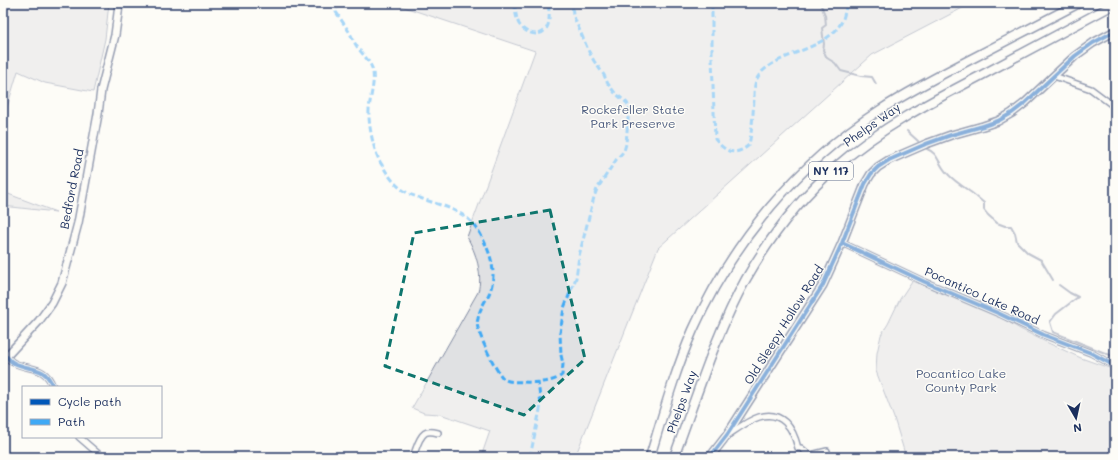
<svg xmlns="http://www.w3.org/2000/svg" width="1118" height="460" viewBox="0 0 1118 460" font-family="Mali,sans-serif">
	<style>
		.green { fill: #e0e1e3; stroke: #7e88a0 }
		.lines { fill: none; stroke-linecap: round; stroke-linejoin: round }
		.stream { stroke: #76819c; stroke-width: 2 }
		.street-casing { stroke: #1b2f5e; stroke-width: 8 }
		.secondary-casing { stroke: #1b2f5e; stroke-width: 10 }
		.primary-casing { stroke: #1b2f5e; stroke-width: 11 }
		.street { stroke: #fdfcf7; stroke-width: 5 }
		.secondary { stroke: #fdfcf7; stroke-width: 7 }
		.primary { stroke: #fdfcf7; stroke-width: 8 }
		.quiet { stroke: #3fa9f5; stroke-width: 3; stroke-dasharray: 6 3; stroke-linecap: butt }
		.cycleway-casing { stroke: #fdfcf7; stroke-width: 6 }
		.cycleway { stroke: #0057b8; stroke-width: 4 }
		.marked { fill: none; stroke: #0f766e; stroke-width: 3; stroke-dasharray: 8 5; stroke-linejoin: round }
		.labels { text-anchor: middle; stroke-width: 3; stroke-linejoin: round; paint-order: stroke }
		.shield { fill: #fdfcf7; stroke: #5f6c8c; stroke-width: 1 }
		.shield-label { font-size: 11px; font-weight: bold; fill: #1b2f5e }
		.park-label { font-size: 12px; fill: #4c5c7f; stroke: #fdfcf7 }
		.street-label { font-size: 12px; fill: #1b2f5e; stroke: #fdfcf7 }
	</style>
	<rect width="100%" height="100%" fill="#fdfcf7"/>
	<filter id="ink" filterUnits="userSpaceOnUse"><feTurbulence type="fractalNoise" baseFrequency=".025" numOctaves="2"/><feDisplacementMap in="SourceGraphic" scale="8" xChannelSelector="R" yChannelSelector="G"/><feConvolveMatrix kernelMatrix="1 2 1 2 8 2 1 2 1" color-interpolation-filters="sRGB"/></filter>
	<g filter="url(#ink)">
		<path class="green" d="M 3,3 L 109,3 L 105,39 L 93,92 L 45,83 L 18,71 L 3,121 Z
			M 392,3 L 972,3 L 872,55 L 658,248 L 575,457 L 481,457 L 490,431 L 440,414 L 424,413 L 412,408 L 478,292 C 483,275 476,252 467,237 L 535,51 Z
			M 3,192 L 56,212 L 3,206 Z
			M 912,281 L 991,311 L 1020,329 L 1046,342 L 1081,358 L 1115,370 L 1115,457 L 905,457 L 905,454 L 894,418 L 876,371 L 877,353 L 881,335 L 888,324 L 900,299 Z"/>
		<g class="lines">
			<path class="stream" d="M 820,3 L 825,15 L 826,25 L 822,28 L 824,44 L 823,50 L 827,58 L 835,63 L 841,71 L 861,76 L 872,77 L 876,84
				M 907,131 L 918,141
				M 927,149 C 937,153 937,159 943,168 C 949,178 960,184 969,191 C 974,194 979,199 984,203 L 984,210 L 988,215 L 997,223 L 1005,226 L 1011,226 L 1015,233 L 1017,242 L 1028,253 L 1041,260 L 1053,280
				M 1059,285 L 1070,293 L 1078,297 L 1056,314 L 1050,322 L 1053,332 L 1115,357"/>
			<g class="street-casing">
				<path id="street" d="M 1054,76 L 1091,89 L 1115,107
					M 842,243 L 925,282 L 1000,314 L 1044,335 L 1091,353 L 1115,366
					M 7,357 C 9,359 11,362 14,363 C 31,371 45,365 53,387
					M 728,435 C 737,429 749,420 759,417 C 782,410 793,428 798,448 L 801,448 L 807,453 L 811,455 L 827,451
					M 79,437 L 102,457
					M 413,457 C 416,450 418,438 425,433 C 428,431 434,432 438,433"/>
			</g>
			<g class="secondary-casing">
				<path id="secondary" d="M 3,360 L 39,321 L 52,303 L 62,283 L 78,223 L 98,114 L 101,90 L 115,35 L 118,13 L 119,3
					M 710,457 L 727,435 L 823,285 L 842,243 L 865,184 L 871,174 L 878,167 L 889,160 L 926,144 L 951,135 L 983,126 L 998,121 L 1012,113 L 1025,103 L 1075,56 L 1093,43 L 1115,31"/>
			</g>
			<g class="primary-casing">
				<path id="primary" d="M 650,457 C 663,414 675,371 693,330 C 733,241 798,163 880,110 C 911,90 944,73 977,56 C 1011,38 1045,21 1079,3
					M 674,457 C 696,398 716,333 746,279 C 770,237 801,197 837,166 C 880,128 930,102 980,76 C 1025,52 1070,28 1115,4"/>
			</g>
			<use href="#street" class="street"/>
			<use href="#secondary" class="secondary"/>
			<use href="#primary" class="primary"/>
			<path class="quiet" d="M 338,3 L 336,12 C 340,18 344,24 348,30 C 352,36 354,43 358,48 C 363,55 369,60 372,68 C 376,81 370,96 369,110 C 368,124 374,154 382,165 C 388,175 395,186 406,192 C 410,195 415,196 420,198 C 447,208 469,210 483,239 C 492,257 497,275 489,294 C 485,302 479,310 478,319 C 477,321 477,325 478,328 C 480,337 497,374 504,379 C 509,383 518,381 524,382 C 535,383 553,383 562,375 L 563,364 L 561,355 L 560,333 L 564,308 L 576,278 L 579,256 L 594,197 L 597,189 L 616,160 L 624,151 L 626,144 L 629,107 L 627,103 L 615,93 L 608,84 L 604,75 L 594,61 L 589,52 L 573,15 L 572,3
				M 515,3 C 515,10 516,18 519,24 C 526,35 543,39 548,25 C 550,18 549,10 548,3
				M 712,3 L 712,58 L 715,139 C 725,152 735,157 749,145 C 752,130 753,115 754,99 C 754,94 754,86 756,81 C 765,55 822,52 839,26 C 844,20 845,11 847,3
				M 531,457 L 531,452 L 541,405 L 538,382"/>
			<g class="cycleway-casing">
				<path id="cycleway" d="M 842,243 L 925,282 L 1000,314 L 1044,335 L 1091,353 L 1115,366
					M 7,357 C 9,359 11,362 14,363 C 31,371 45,365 53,387
					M 710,457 L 727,435 L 823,285 L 842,243 L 865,184 L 871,174 L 878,167 L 889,160 L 926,144 L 951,135 L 983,126 L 998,121 L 1012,113 L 1025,103 L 1075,56 L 1093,43 L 1115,31"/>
			</g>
			<use href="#cycleway" class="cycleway"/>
		</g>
	</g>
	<path d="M0 0H1118V460H0ZM 550,210 L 585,359 L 524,415 L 385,366 L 414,233 Z" fill="#fdfcf7" fill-opacity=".55" fill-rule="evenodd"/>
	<path class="marked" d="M 550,210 L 585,359 L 524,415 L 385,366 L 414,233 Z"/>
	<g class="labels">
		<rect class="shield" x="809" y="162" width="44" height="18" rx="3"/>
		<g class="shield-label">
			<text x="831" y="175">NY 117</text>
		</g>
		<g class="park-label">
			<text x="633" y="114">Rockefeller State<tspan x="633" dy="14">Park Preserve</tspan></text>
			<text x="961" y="378">Pocantico Lake<tspan x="961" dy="14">County Park</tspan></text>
		</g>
		<g class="street-label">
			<text transform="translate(872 125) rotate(-35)" y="4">Phelps Way</text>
			<text transform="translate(72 189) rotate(-79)" y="4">Bedford Road</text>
			<text transform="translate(982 296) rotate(24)" y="4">Pocantico Lake Road</text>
			<text transform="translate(784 325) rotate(-58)" y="4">Old Sleepy Hollow Road</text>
			<text transform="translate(682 402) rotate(-70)" y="4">Phelps Way</text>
		</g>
	</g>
	<rect width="1118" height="460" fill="none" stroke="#fdfcf7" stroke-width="16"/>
	<rect x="8" y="8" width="1102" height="444" fill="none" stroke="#1b2f5e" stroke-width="1.5" filter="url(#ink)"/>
	<rect x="22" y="386" width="140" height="52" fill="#fdfcf7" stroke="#a3aaba"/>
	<rect x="30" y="399" width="20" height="6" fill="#0057b8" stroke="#a3aaba"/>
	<text x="58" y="406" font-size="12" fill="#1b2f5e">Cycle path</text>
	<rect x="30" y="419" width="20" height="6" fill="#3fa9f5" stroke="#a3aaba"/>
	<text x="58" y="426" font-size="12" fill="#1b2f5e">Path</text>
	<g transform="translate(1076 418) rotate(171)" stroke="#fdfcf7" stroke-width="3" paint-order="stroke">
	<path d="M0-3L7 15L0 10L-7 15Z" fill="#1b2f5e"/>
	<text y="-6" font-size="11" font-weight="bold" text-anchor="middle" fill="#1b2f5e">N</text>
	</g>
</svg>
